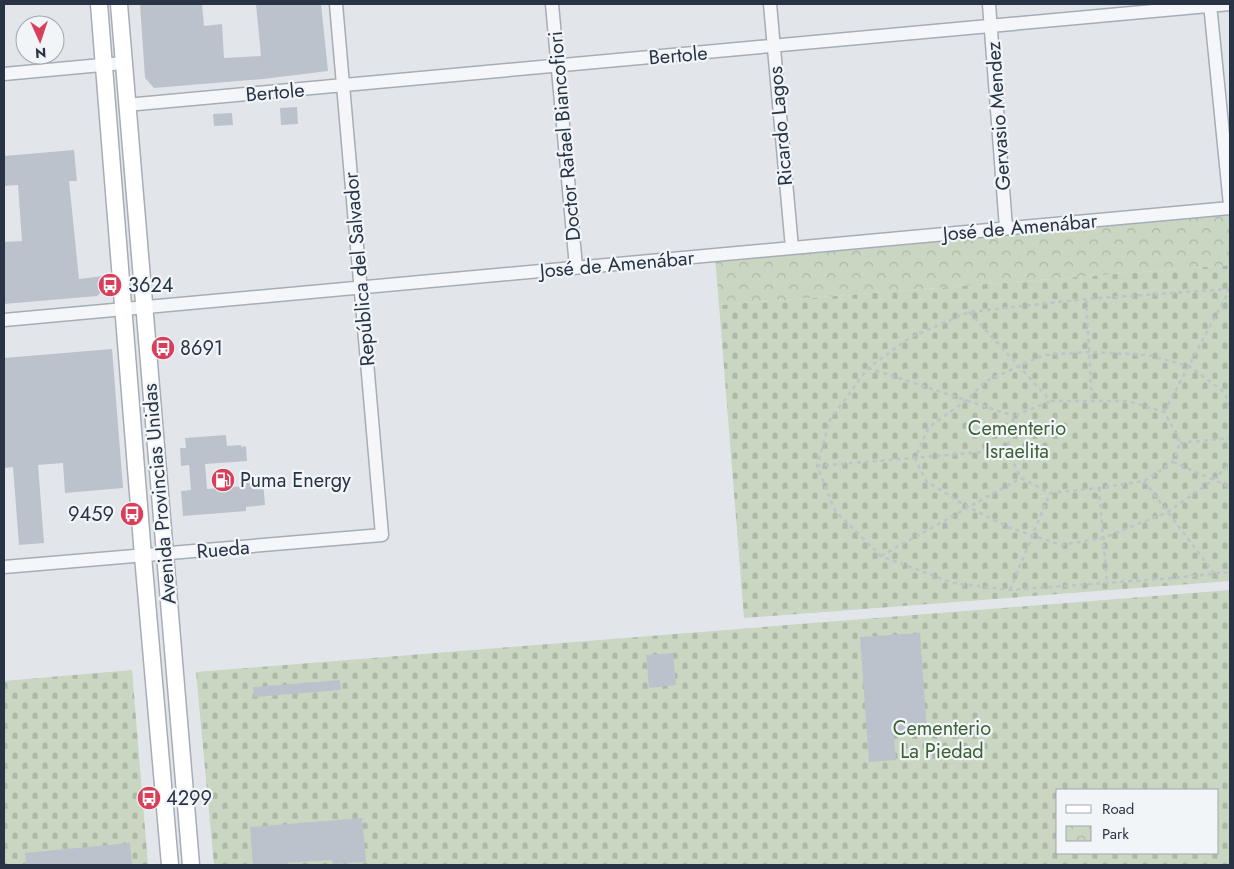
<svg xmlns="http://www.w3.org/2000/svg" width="1234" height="869" viewBox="0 0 1234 869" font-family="Jost,sans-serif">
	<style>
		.cemetery { fill: url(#cemetery-stones); fill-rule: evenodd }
		.park { fill: url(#park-crowns) }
		.building { fill: #bbc2cc }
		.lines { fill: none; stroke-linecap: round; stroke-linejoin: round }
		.street-casing { stroke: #a6adb6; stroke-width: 15 }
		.secondary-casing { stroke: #a6adb6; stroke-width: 19 }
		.path { stroke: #c0c3ca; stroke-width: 2.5; stroke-dasharray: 4 4; stroke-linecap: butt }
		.street { stroke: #f5f6f9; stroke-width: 12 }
		.secondary { stroke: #fff; stroke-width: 16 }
		.labels { text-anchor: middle; stroke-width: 4.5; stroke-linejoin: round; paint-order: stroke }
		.street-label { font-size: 20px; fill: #283345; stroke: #f2f5f8 }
		.poi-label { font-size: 20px; fill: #283345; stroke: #f2f5f8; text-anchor: start }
		.park-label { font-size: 20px; fill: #3e6135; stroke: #f2f5f8 }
	</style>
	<defs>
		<pattern id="cemetery-stones" width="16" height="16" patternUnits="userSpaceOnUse" patternTransform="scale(1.25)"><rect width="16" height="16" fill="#c8d6c2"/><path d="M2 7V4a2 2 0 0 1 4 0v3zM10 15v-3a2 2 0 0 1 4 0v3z" fill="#acb8a8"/></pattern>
		<pattern id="park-crowns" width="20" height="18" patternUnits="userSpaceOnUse" patternTransform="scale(1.25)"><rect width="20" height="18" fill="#c8d6c2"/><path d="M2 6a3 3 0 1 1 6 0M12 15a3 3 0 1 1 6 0" fill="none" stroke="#acb8a8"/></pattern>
	</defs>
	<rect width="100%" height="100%" fill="#e2e6eb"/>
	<path class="cemetery" d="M 1230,265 L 1230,581 L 744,618 L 719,305 Z
		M 1230,590 L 1230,865 L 214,865 L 196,672 ZM 1058,790 L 1218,790 L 1218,853 L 1058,853 Z
		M 132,670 L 148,865 L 4,865 L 4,681 Z"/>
	<path class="park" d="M 1230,212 L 1230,265 L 719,305 L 715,257 Z"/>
	<path class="building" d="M 140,4 L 202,4 L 204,26 L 222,24 L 224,58 L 261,56 L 256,4 L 321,4 L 328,71 L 263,79 L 154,88 L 145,78 Z
		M 297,107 L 298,124 L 281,125 L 280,108 Z
		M 232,113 L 233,125 L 214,126 L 213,114 Z
		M 74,150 L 77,181 L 69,181 L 79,279 L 103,276 L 105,289 L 97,296 L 4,304 L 4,242 L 22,241 L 18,185 L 4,186 L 4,156 Z
		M 112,349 L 123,488 L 65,493 L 63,463 L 38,465 L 44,543 L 19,545 L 13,467 L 4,468 L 4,358 Z
		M 226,435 L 227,446 L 241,445 L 241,447 L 246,446 L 247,461 L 205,464 L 207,489 L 246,486 L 246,483 L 263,481 L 265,505 L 246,507 L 246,511 L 183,516 L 181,491 L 191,490 L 189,465 L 181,466 L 180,448 L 186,448 L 185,438 Z
		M 920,633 L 927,733 L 894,735 L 896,760 L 869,762 L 860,637 Z
		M 673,653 L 676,685 L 649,688 L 646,655 Z
		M 340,680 L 341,690 L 254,697 L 253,687 Z
		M 362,818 L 366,862 L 333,864 L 332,860 L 286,863 L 286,865 L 253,865 L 250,827 Z
		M 130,843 L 132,865 L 26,865 L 25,853 Z"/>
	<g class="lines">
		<g class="street-casing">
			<path id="street" d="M 552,4 L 576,267
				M 770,4 L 792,248
				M 989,4 L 1006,228
				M 1210,4 L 1230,205
				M 4,74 L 123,63
				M 126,105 L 1230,4
				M 4,320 L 1230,208
				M 4,567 L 382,535 L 336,4"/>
		</g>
		<g class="secondary-casing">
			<path id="secondary" d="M 99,4 L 143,556 L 170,865
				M 119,4 L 191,865"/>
		</g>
		<path class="path" d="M 1230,289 L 1086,299 L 969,312 L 911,337 L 868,368 L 830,420 L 817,466 L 835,511 L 881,556 L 953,583 L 1010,590 L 1173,578 L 1230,572
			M 1086,299 L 1092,401
			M 969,312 L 1051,401
			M 868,368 L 1014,416
			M 1051,401 L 1128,401 L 1164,412 L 1177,434 L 1180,443 L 1173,462 L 1144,481 L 1099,488 L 1050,493 L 1021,478 L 1007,450 L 1014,416 Z
			M 1230,406 L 1224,392 L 1189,366 L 1148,355 L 1089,352 L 1044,355 L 986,381 L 967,400 L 929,427 L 915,458 L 926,481 L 968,507 L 1008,527 L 1061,545 L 1103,538 L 1168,512 L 1213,480 L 1230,464
			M 1164,412 L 1230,289
			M 1180,443 L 1230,438
			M 1173,462 L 1230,487
			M 817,466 L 1007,450
			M 1144,481 L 1214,573
			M 1099,488 L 1107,583
			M 881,556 L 1021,478
			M 1010,590 L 1050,493"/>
		<use href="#street" class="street"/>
		<use href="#secondary" class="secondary"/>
	</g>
	<defs>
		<g id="bus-disc" transform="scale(1.25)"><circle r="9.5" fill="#d83f5a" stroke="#f2f5f8"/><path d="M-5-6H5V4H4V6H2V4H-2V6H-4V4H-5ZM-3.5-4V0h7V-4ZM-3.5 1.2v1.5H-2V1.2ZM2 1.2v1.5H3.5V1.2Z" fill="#fff"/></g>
		<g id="fuel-disc" transform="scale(1.25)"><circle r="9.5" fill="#d83f5a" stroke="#f2f5f8"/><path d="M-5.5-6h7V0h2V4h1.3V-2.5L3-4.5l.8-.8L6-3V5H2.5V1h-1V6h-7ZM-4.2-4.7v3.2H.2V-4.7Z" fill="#fff"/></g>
	</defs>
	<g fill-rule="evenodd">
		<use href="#bus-disc" x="110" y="285"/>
		<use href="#bus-disc" x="163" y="348"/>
		<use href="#fuel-disc" x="223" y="480"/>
		<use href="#bus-disc" x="132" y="514"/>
		<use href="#bus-disc" x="149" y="798"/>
	</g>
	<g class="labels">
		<g class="street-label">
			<text transform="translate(678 55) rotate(-5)" y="7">Bertole</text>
			<text transform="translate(275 92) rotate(-5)" y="7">Bertole</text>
			<text transform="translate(998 116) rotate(-94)" y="7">Gervasio Mendez</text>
			<text transform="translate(780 126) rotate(-95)" y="7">Ricardo Lagos</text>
			<text transform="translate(564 136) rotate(-95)" y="7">Doctor Rafael Biancofiori</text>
			<text transform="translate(1020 227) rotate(-5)" y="7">José de Amenábar</text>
			<text transform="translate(617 264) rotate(-5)" y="7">José de Amenábar</text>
			<text transform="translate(359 269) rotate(-95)" y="7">República del Salvador</text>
			<text transform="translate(159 494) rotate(-95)" y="7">Avenida Provincias Unidas</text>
			<text transform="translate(223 549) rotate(-5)" y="7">Rueda</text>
		</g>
		<g class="poi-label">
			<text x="128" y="292">3624</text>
			<text x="180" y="355">8691</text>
			<text x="240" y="487">Puma Energy</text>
			<text x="114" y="521" text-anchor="end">9459</text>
			<text x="166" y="805">4299</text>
		</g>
		<g class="park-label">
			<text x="1017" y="435">Cementerio<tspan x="1017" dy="23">Israelita</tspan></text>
			<text x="942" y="735">Cementerio<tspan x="942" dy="23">La Piedad</tspan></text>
		</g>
	</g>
	<rect width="1234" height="869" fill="none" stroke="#283345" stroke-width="10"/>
	<rect x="1056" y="789" width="162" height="65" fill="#f2f5f8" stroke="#a1a7b0"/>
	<rect x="1066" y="805" width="25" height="8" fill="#ffffff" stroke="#a1a7b0"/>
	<text x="1102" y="814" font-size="15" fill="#283345">Road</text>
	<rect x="1066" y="826" width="25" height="15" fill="url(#park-crowns)" stroke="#a1a7b0"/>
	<text x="1102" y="839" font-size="15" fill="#283345">Park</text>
	<g transform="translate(40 40) rotate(177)"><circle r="24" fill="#f2f5f8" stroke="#a1a7b0"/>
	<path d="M0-4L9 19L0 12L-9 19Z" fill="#d83f5a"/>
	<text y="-8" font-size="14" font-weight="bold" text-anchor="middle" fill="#283345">N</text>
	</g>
</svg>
